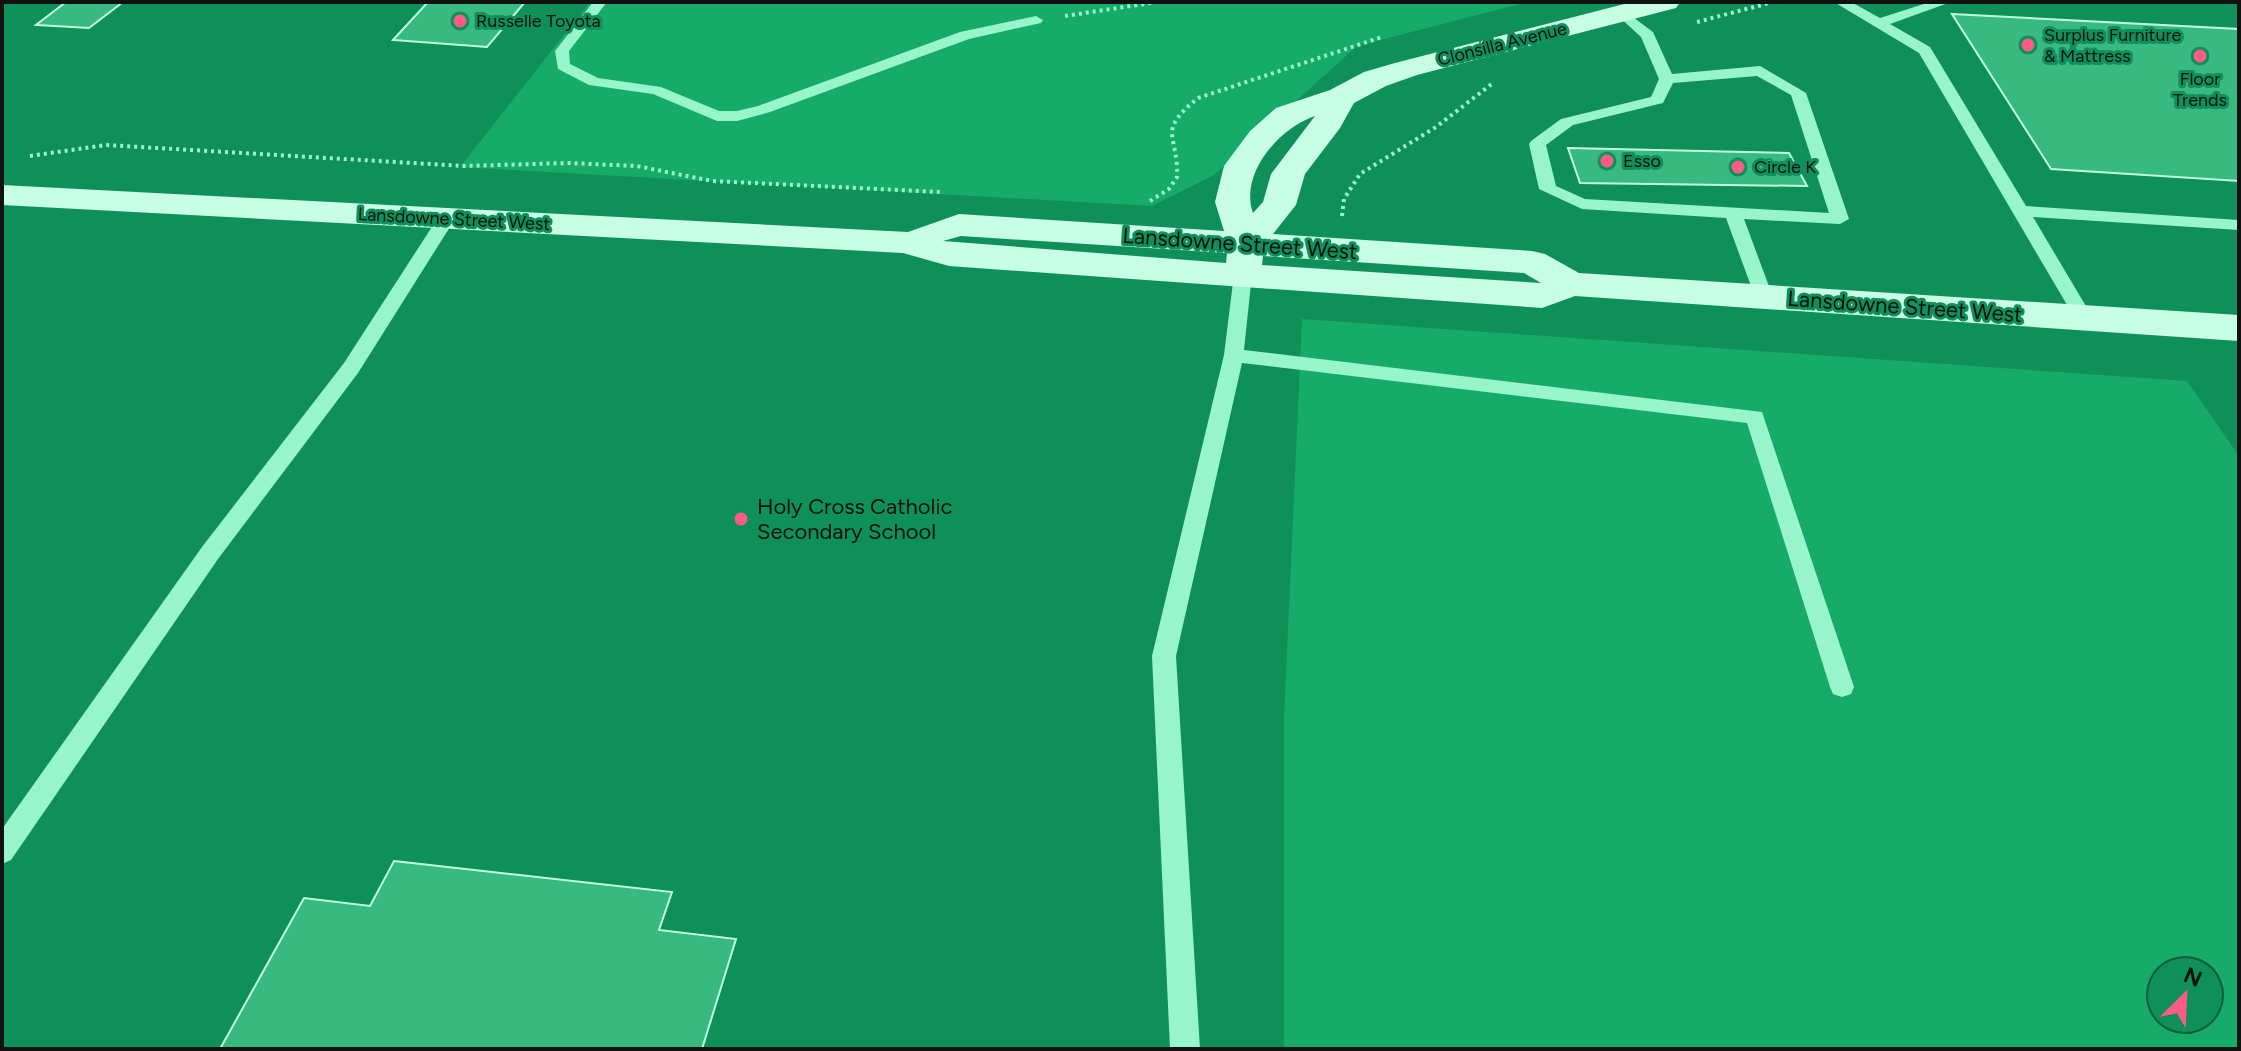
<svg xmlns="http://www.w3.org/2000/svg" width="2241" height="1051" viewBox="0 0 2241 1051" font-family="Figtree,sans-serif">
	<style>
		.green { fill: #16ab69; fill-rule: evenodd }
		.building { fill: #37b980; stroke: #c0fee2; stroke-width: 2 }
		.lines { fill: none; stroke-linecap: round; stroke-linejoin: round }
		.path { stroke: #98f4cb; stroke-width: 4; stroke-dasharray: 3 4; stroke-linecap: butt }
		.service { fill: #98f4cb; fill-rule: evenodd }
		.secondary { fill: #c8fde6; fill-rule: evenodd }
		.poi-dot { fill: #ff5b89; stroke: #0f9059; stroke-width: 3 }
		.labels { text-anchor: middle; stroke-width: 6; stroke-linejoin: round; paint-order: stroke }
		.far-poi-label { font-size: 18px; fill: #111; stroke: #0f9059; text-anchor: start }
		.far-street-label { font-size: 18px; fill: #111; stroke: #0f9059 }
		.street-label { font-size: 22px; fill: #111; stroke: #0f9059 }
		.poi-label { font-size: 22px; fill: #111; stroke: #0f9059; text-anchor: start }
	</style>
	<rect width="100%" height="100%" fill="#0f9059"/>
	<path class="green" d="M 590,2 L 1528,2 L 1357,46 L 1214,175 L 1152,206 L 460,167 Z
		M 1302,319 L 2187,381 L 2239,456 L 2239,1049 L 1284,1049 L 1284,719 ZM 2161,971 L 2209,971 L 2209,1019 L 2161,1019 Z"/>
	<path class="building" d="M 66,2 L 123,2 L 89,28 L 36,25 Z
		M 428,2 L 525,2 L 487,47 L 393,40 Z
		M 1952,14 L 2239,29 L 2239,181 L 2051,169 Z
		M 1568,148 L 1789,153 L 1807,186 L 1580,183 Z
		M 394,861 L 672,892 L 659,930 L 736,939 L 702,1049 L 220,1049 L 304,898 L 370,906 Z"/>
	<g class="lines">
		<path class="path" d="M 1065,16 L 1157,2
			M 1697,22 L 1773,2
			M 30,156 L 106,145 L 464,166 L 568,163 L 637,166 L 712,181 L 940,192
			M 1150,201 L 1169,189 L 1177,177 C 1179,134 1155,133 1198,98 L 1382,37
			M 1342,216 L 1344,199 L 1360,174 L 1436,127 L 1493,83"/>
		<path class="service" d="M 593,2 L 607,2 L 569,51 L 570,64 L 598,78 L 661,87 L 719,111 L 737,111 L 758,106 L 960,32 L 1036,16 L 1043,20 L 1041,23 L 969,39 L 770,112 L 737,121 L 717,121 L 653,94 L 589,85 L 558,69 L 555,51 Z
			M 1834,2 L 1851,2 L 1880,18 L 1930,2 L 1951,2 L 1890,24 L 1930,47 L 2026,206 L 2239,220 L 2239,230 L 2033,217 L 2093,318 L 2091,322 L 2077,322 L 1919,53 Z
			M 1622,9 L 1653,32 L 1672,74 L 1760,66 L 1806,93 L 1849,219 L 1840,224 L 1744,219 L 1773,297 L 1771,301 L 1764,303 L 1755,297 L 1726,218 L 1582,209 L 1539,189 L 1529,144 L 1531,141 L 1561,119 L 1651,97 L 1659,79 L 1641,37 L 1615,13 ZM 1757,76 L 1791,95 L 1829,213 L 1585,199 L 1556,186 L 1546,145 L 1573,125 L 1663,103 L 1673,83 Z
			M 446,214 L 455,219 L 358,373 L 218,559 L 11,860 L 2,864 L 2,829 L 202,547 L 344,363 L 437,219 Z
			M 1243,268 L 1252,274 L 1244,350 L 1762,412 L 1854,687 L 1851,694 L 1842,697 L 1833,694 L 1830,687 L 1747,423 L 1242,363 L 1176,656 L 1200,1049 L 1170,1049 L 1152,656 L 1224,355 L 1234,274 Z"/>
		<path class="secondary" d="M 1632,2 L 1680,2 L 1676,8 L 1417,75 L 1386,86 L 1354,103 L 1340,128 L 1305,174 L 1296,205 L 1273,234 L 1532,251 L 1545,254 L 1579,273 L 2239,315 L 2239,341 L 1575,296 L 1542,308 L 949,266 L 903,253 L 2,205 L 2,185 L 908,232 L 959,214 L 1224,231 L 1215,202 L 1224,166 L 1250,131 L 1276,108 L 1330,90 L 1364,72 L 1395,63 ZM 1315,116 L 1271,174 L 1263,202 L 1253,213 C 1239,174 1279,128 1315,116 ZM 961,236 L 1227,253 L 1226,263 L 943,241 ZM 1263,256 L 1524,273 L 1541,283 L 1262,265 Z"/>
	</g>
	<g class="poi-dot">
		<circle cx="460" cy="21" r="8"/>
		<circle cx="2028" cy="45" r="8"/>
		<circle cx="2200" cy="56" r="8"/>
		<circle cx="1607" cy="161" r="8"/>
		<circle cx="1738" cy="167" r="8"/>
		<circle cx="741" cy="519" r="8"/>
	</g>
	<g class="labels">
		<g class="far-poi-label">
			<text x="476" y="27">Russelle Toyota</text>
			<text x="2044" y="41">Surplus Furniture<tspan x="2044" dy="21">&amp; Mattress</tspan></text>
			<text x="2200" y="85" text-anchor="middle">Floor<tspan x="2200" dy="21">Trends</tspan></text>
			<text x="1623" y="167">Esso</text>
			<text x="1754" y="173">Circle K</text>
		</g>
		<g class="far-street-label">
			<text transform="translate(1502 44) rotate(-14)" y="6">Clonsilla Avenue</text>
			<text transform="translate(454 219) rotate(3)" y="6">Lansdowne Street West</text>
		</g>
		<g class="street-label">
			<text transform="translate(1240 243) rotate(4)" y="8">Lansdowne Street West</text>
			<text transform="translate(1905 306) rotate(4)" y="8">Lansdowne Street West</text>
		</g>
		<g class="poi-label">
			<text x="757" y="514">Holy Cross Catholic<tspan x="757" dy="25">Secondary School</tspan></text>
		</g>
	</g>
	<rect width="2241" height="1051" fill="none" stroke="#111111" stroke-width="8"/>
	<g transform="translate(2185 995) rotate(24)"><circle r="38" fill="#0f9059" stroke="#105d3c" stroke-width="2"/>
	<path d="M0-6L14 30L0 20L-14 30Z" fill="#ff5b89"/>
	<text y="-12" font-size="22" font-weight="bold" text-anchor="middle" fill="#111111">N</text>
	</g>
</svg>
